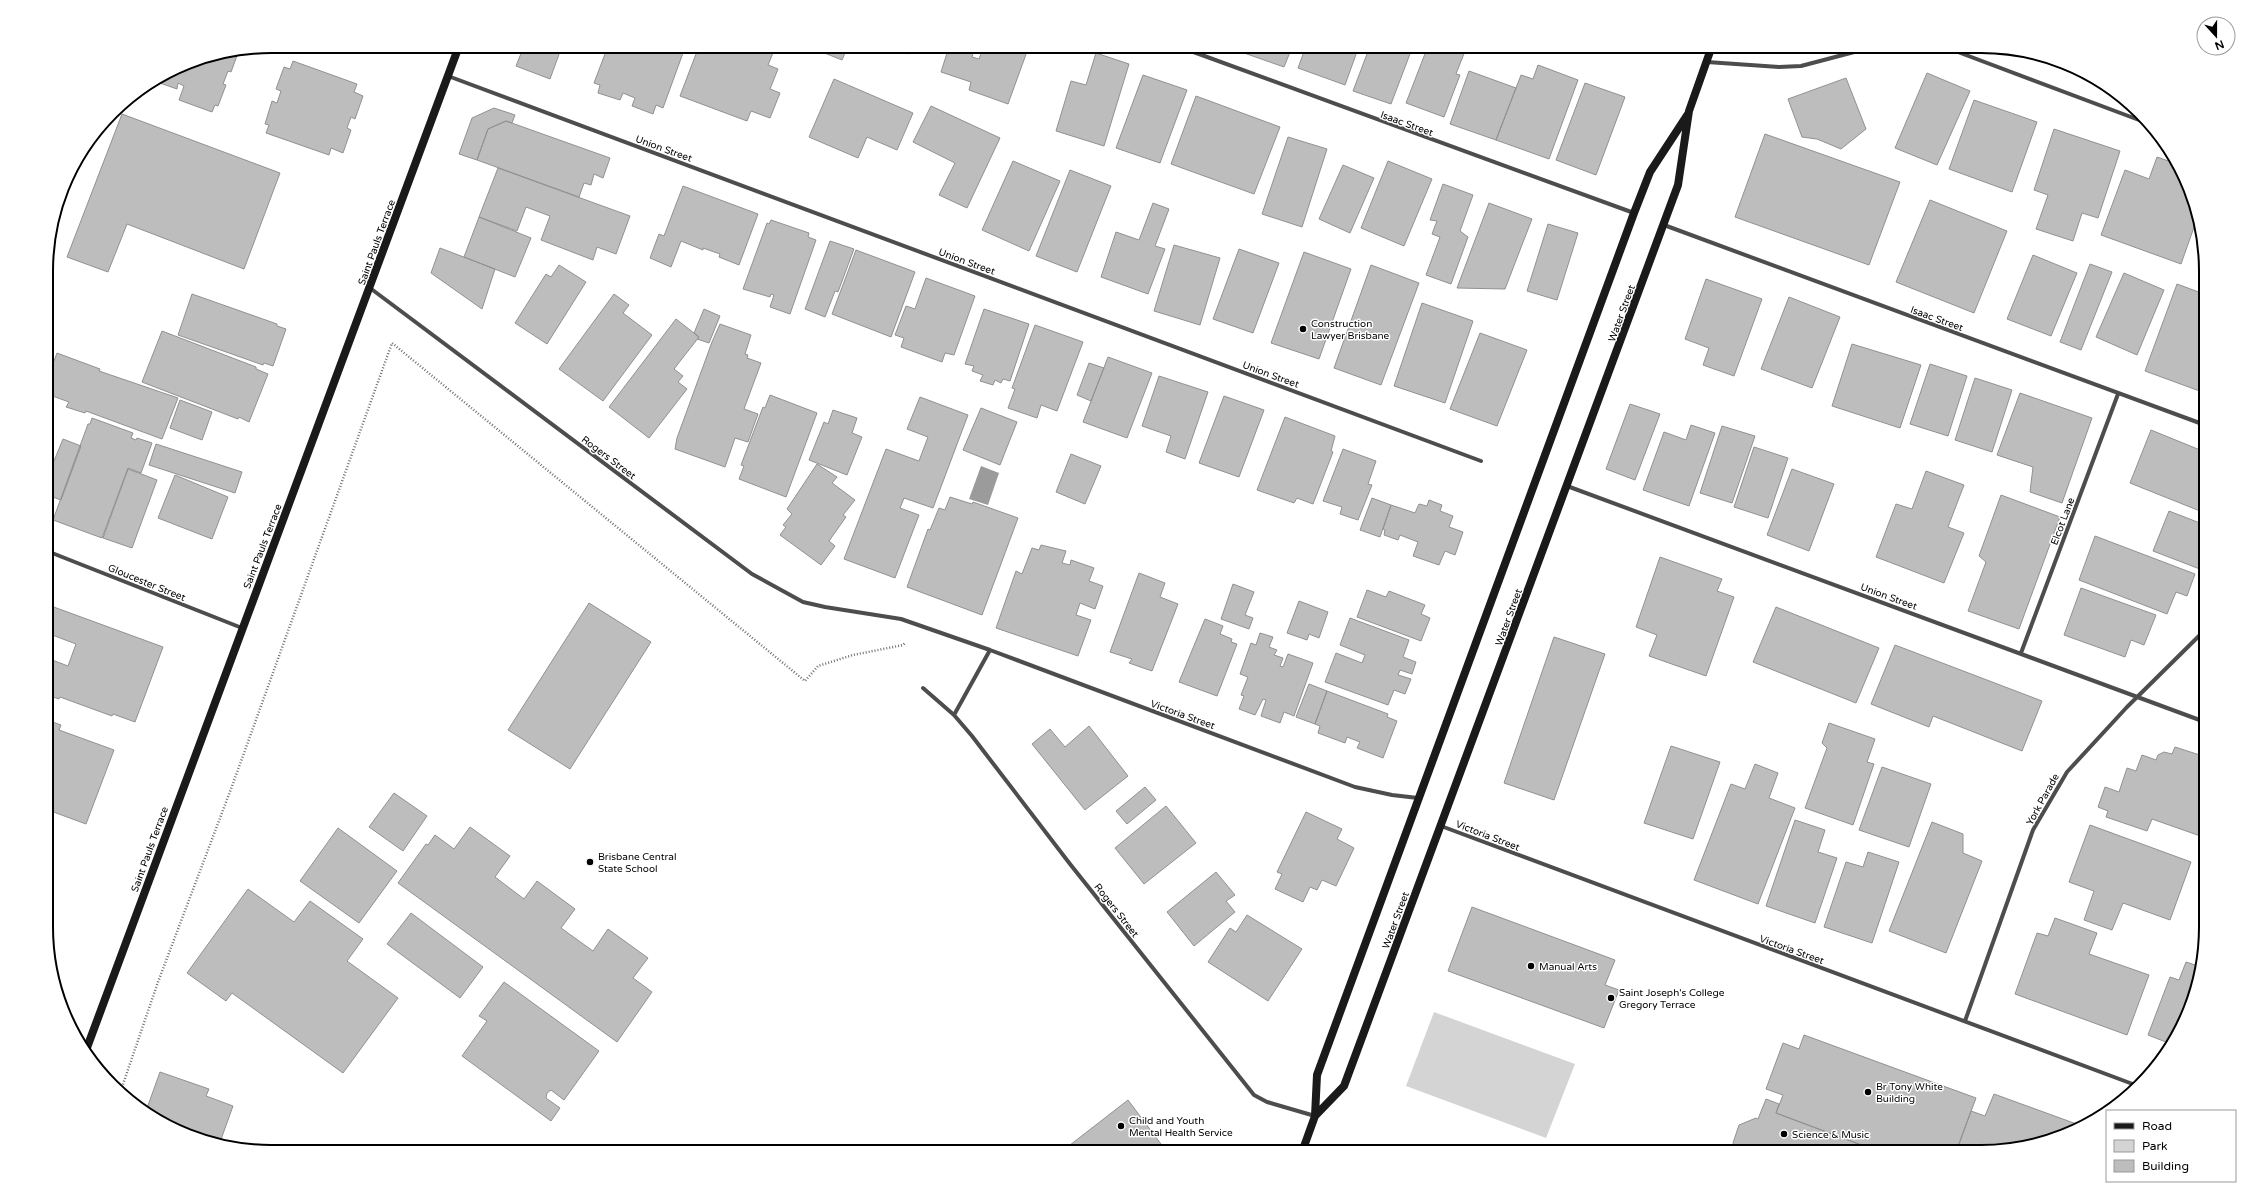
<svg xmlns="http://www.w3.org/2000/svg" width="2252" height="1198" viewBox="0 0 2252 1198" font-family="'Varela Round',sans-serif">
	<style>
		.green { fill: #d4d4d4 }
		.water { fill: #9b9b9b }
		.building { fill: #bdbdbd; stroke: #919191 }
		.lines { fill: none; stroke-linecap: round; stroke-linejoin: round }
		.path { stroke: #6f6f6f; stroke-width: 2.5; stroke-dasharray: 1 2; stroke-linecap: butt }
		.street { stroke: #4d4d4d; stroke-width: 4 }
		.secondary { stroke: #1a1a1a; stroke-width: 8 }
		.poi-dot { fill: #000; stroke: #fff; stroke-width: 1.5 }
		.labels { text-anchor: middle; stroke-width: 3; stroke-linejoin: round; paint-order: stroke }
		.street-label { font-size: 10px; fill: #000; stroke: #fff }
		.poi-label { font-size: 10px; fill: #000; stroke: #fff; text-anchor: start }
		.rim { fill: none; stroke: #000; stroke-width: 2 }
	</style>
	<rect width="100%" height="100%" fill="#fff"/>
	<path class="green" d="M 1434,1012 L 1575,1064 L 1546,1138 L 1406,1086 Z"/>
	<path class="water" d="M 981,466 L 999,473 L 988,505 L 969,499 Z"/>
	<path class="building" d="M 524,46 L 562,46 L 550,79 L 516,66 Z
		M 608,46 L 679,46 L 677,51 L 683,53 L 663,108 L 656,105 L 653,114 L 632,106 L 635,98 L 623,93 L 620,100 L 598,93 L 600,85 L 594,83 Z
		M 699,46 L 727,48 L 728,46 L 755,46 L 773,53 L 768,65 L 778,69 L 770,89 L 780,93 L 770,118 L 751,111 L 747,121 L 680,96 Z
		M 807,46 L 848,46 L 842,60 Z
		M 889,46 L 912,46 L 908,54 Z
		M 926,46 L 975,46 L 972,57 L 979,59 L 984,46 L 1029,46 L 1008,104 L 969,90 L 971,82 L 941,72 L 947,53 Z
		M 1247,46 L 1305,46 L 1303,51 L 1292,47 L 1284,67 L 1244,53 Z
		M 1306,46 L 1359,46 L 1345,85 L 1298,68 Z
		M 1370,46 L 1413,46 L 1391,104 L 1353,91 Z
		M 1428,46 L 1467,46 L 1456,74 L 1460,75 L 1444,117 L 1406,103 Z
		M 238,53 L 231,72 L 228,71 L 223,84 L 226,85 L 218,106 L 215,105 L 212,112 L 179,100 L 184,86 L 178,83 L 177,89 L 157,82 L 185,63 Z
		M 1096,53 L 1129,64 L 1104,146 L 1056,131 L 1071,81 L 1086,85 Z
		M 293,61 L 357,84 L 354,92 L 363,96 L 355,119 L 351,117 L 347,128 L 351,130 L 343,153 L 331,148 L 329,155 L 266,133 L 269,125 L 265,124 L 272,101 L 277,103 L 281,91 L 276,89 L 284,67 L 290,69 Z
		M 1538,65 L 1578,80 L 1549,159 L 1496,140 L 1521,75 L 1533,79 Z
		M 1469,71 L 1516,88 L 1496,140 L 1450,124 Z
		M 1927,73 L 1970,91 L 1937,165 L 1895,148 Z
		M 1143,75 L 1187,90 L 1160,163 L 1116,148 Z
		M 1846,78 L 1866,129 L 1841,149 L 1817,139 L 1802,137 L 1788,99 Z
		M 834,79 L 913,113 L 897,150 L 867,137 L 858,158 L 809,137 Z
		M 1585,83 L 1625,97 L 1596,175 L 1556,160 Z
		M 1196,96 L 1280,127 L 1254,194 L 1171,164 Z
		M 1974,100 L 2037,122 L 2012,192 L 1949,169 Z
		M 931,106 L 1000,138 L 967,208 L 939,195 L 955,163 L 913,142 Z
		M 494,108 L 515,115 L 512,123 L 506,121 L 488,129 L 477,160 L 459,154 L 472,118 Z
		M 122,114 L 280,173 L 244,269 L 127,224 L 108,272 L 67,257 Z
		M 506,121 L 610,158 L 603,178 L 594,174 L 591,185 L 584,183 L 579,197 L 477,160 L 488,129 Z
		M 2054,129 L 2120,151 L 2098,218 L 2082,213 L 2073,241 L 2036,229 L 2048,195 L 2034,190 Z
		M 1765,134 L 1900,182 L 1869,265 L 1735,217 Z
		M 1288,137 L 1327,149 L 1302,227 L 1262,214 Z
		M 2157,157 L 2177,164 L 2194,199 L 2198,216 L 2181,264 L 2101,235 L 2125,170 L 2149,179 Z
		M 1013,161 L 1060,181 L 1029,251 L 982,230 Z
		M 1388,161 L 1432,179 L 1404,246 L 1361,228 Z
		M 1343,165 L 1374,178 L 1350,233 L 1319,219 Z
		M 498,168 L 630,216 L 616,254 L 597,247 L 593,260 L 541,240 L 550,216 L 526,207 L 517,231 L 479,217 Z
		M 1070,170 L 1111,186 L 1077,272 L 1036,256 Z
		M 1443,184 L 1473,195 L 1460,231 L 1468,237 L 1451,284 L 1426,275 L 1440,237 L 1432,234 L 1437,221 L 1430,220 Z
		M 683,186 L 758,214 L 739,265 L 719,257 L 720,254 L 703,248 L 703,250 L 681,241 L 671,267 L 650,258 L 659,234 L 664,236 Z
		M 1930,200 L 2007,231 L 1974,313 L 1896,282 Z
		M 1153,203 L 1169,209 L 1155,246 L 1165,249 L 1148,294 L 1101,277 L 1116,232 L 1139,240 Z
		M 1489,203 L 1532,219 L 1505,289 L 1457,288 Z
		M 479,217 L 531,238 L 515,277 L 464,257 Z
		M 771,220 L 809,233 L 808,237 L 816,240 L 790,314 L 770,307 L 774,295 L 771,294 L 770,297 L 743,289 L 767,223 L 769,224 Z
		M 1548,224 L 1578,233 L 1557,300 L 1527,291 Z
		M 830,241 L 854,249 L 838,292 L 835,291 L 825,317 L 805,309 Z
		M 1174,245 L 1220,258 L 1200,325 L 1154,311 Z
		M 440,248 L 495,269 L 482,309 L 431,273 Z
		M 1239,249 L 1279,263 L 1253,333 L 1213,319 Z
		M 856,250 L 915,272 L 891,337 L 832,314 Z
		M 1304,252 L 1351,269 L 1319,359 L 1271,343 Z
		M 2033,255 L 2077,273 L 2051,336 L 2007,319 Z
		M 2090,264 L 2112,272 L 2081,350 L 2060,342 Z
		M 559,265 L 586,282 L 547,344 L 515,323 L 546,274 L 551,277 Z
		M 1371,265 L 1419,283 L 1381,385 L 1334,368 Z
		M 2124,273 L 2164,290 L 2137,355 L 2096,337 Z
		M 926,278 L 975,296 L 954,355 L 945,353 L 942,362 L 901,347 L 904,338 L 895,335 L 906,306 L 915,309 Z
		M 1706,279 L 1762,299 L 1734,376 L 1703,365 L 1709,348 L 1685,339 Z
		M 2177,284 L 2204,294 L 2205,393 L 2145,371 Z
		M 192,294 L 277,324 L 277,326 L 286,329 L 273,366 L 264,363 L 263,365 L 178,335 Z
		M 614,294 L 629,305 L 623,313 L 652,335 L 603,401 L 559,369 Z
		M 1789,297 L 1840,317 L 1812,388 L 1761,369 Z
		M 1422,303 L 1473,321 L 1445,403 L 1394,386 Z
		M 704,309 L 720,316 L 709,343 L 697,339 L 699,337 L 694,333 Z
		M 984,309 L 1029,324 L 1010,381 L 1003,379 L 1001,383 L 995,380 L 993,385 L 980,381 L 983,375 L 972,371 L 974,366 L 965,364 Z
		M 676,319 L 699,337 L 674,369 L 683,376 L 678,382 L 687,389 L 649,438 L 609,407 Z
		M 720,324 L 751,335 L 745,354 L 748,355 L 747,358 L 761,363 L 744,409 L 758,414 L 748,442 L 735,438 L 725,467 L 675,449 L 677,438 L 712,342 Z
		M 1035,325 L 1083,342 L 1057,411 L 1041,405 L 1037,418 L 1008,408 L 1015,389 L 1012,388 Z
		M 162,331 L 256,367 L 256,369 L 268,374 L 249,422 L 239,417 L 238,419 L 142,382 Z
		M 1480,333 L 1527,350 L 1497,426 L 1450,409 Z
		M 1852,344 L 1921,365 L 1900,428 L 1832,406 Z
		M 57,353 L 100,369 L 99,371 L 178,398 L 162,439 L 86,411 L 85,413 L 66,407 L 69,402 L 47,394 L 47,380 Z
		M 1108,357 L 1152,373 L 1127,438 L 1083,422 Z
		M 1089,363 L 1104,368 L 1091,401 L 1077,395 Z
		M 1930,364 L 1967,376 L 1948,436 L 1910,424 Z
		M 1159,376 L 1208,392 L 1185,459 L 1166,452 L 1171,436 L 1142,426 Z
		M 1975,378 L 2012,390 L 1992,452 L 1955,440 Z
		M 2020,393 L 2092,418 L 2062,503 L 2030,492 L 2033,467 L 1997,455 Z
		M 770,395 L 817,413 L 786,497 L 739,479 L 744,466 L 741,465 L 763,407 L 765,408 Z
		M 1224,396 L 1264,410 L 1239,477 L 1199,463 Z
		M 920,397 L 968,415 L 933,508 L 904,498 L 900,508 L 919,515 L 895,578 L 844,559 L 886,449 L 919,461 L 928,437 L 907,429 Z
		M 180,400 L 212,412 L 202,440 L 170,428 Z
		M 1630,404 L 1660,414 L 1635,480 L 1606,469 Z
		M 981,408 L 1017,422 L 1000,465 L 963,450 Z
		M 833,410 L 857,418 L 852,433 L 862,437 L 847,475 L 809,460 L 824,422 L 828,424 Z
		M 1285,417 L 1335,436 L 1331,451 L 1333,452 L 1313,504 L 1297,498 L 1294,503 L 1257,490 Z
		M 92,418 L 133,433 L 131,438 L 136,440 L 137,438 L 152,443 L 141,473 L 128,468 L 102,538 L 53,520 L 88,424 L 90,424 Z
		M 1691,425 L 1715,433 L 1689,506 L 1643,490 L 1664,432 L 1686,440 Z
		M 1722,426 L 1755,436 L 1732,503 L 1700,493 Z
		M 2151,430 L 2205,452 L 2205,513 L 2130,483 Z
		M 63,439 L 81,446 L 61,500 L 47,495 L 47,459 L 54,461 Z
		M 156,444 L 242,472 L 235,493 L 149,465 Z
		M 1754,447 L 1788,458 L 1768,518 L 1734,507 Z
		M 1343,449 L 1376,461 L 1368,484 L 1372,485 L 1358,520 L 1340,514 L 1342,507 L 1323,501 Z
		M 1071,454 L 1101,466 L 1085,504 L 1056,492 Z
		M 817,464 L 837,477 L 832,483 L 855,500 L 843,515 L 846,517 L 829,541 L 835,546 L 821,565 L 780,535 L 786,527 L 783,525 L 792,514 L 787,509 Z
		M 128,469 L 157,480 L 132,548 L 103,538 Z
		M 1792,469 L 1834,484 L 1809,551 L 1767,535 Z
		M 1926,471 L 1964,485 L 1948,527 L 1964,533 L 1944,583 L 1876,557 L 1896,504 L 1912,509 Z
		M 175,475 L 228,497 L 212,539 L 158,518 Z
		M 2001,495 L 2060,517 L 2019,629 L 1968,611 L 1986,562 L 1979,556 Z
		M 950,497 L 972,504 L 973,502 L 1018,518 L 982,615 L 907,587 L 928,529 L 930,530 L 939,508 L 945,510 Z
		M 1372,498 L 1391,505 L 1380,537 L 1360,530 Z
		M 1429,500 L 1442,505 L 1440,511 L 1453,516 L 1449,527 L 1463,532 L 1455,555 L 1445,551 L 1439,565 L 1413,556 L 1418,542 L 1400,535 L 1398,540 L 1384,535 L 1385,530 L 1383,529 L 1391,505 L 1415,513 L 1419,504 L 1427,506 Z
		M 2169,511 L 2205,525 L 2205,571 L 2153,551 Z
		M 2095,536 L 2195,574 L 2187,596 L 2176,592 L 2167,614 L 2079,580 Z
		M 1041,545 L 1066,551 L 1062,563 L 1070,565 L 1071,560 L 1094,568 L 1089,581 L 1103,586 L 1095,609 L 1080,603 L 1076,615 L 1091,620 L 1078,656 L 996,628 L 1016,571 L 1022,574 L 1032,548 L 1039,550 Z
		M 1660,557 L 1722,579 L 1717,591 L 1734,597 L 1706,676 L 1649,656 L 1657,635 L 1636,627 Z
		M 1139,573 L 1165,583 L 1160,597 L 1178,604 L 1152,671 L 1129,663 L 1132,659 L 1110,652 Z
		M 1233,584 L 1254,592 L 1245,615 L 1253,618 L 1249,629 L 1221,619 Z
		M 2081,588 L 2156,615 L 2144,645 L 2131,640 L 2125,657 L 2064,635 Z
		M 1367,590 L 1386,597 L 1389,591 L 1425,605 L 1421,614 L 1430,618 L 1421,641 L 1357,617 Z
		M 1299,601 L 1328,612 L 1319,638 L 1309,634 L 1307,640 L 1287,633 Z
		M 589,603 L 651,642 L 570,769 L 508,730 Z
		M 51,606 L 163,647 L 135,722 L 113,714 L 112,716 L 60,697 L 59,699 L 47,695 L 47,658 L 68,666 L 76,644 L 47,633 L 47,614 Z
		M 1776,607 L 1879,648 L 1856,703 L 1753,662 Z
		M 1350,618 L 1409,640 L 1403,657 L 1416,662 L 1412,674 L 1400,670 L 1398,675 L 1411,679 L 1405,694 L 1394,690 L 1388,705 L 1325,682 L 1336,653 L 1362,663 L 1365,655 L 1340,645 Z
		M 1205,619 L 1223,626 L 1220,634 L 1232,639 L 1231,642 L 1237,644 L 1217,696 L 1179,682 Z
		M 1260,633 L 1273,637 L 1269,647 L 1277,650 L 1274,655 L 1283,658 L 1280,666 L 1283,667 L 1288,654 L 1313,663 L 1294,716 L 1284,712 L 1280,723 L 1261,716 L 1266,700 L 1263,699 L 1255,715 L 1239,709 L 1244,696 L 1241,695 L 1248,677 L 1240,674 L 1251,643 L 1256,645 Z
		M 1554,637 L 1605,654 L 1554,800 L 1504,783 Z
		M 1895,645 L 2042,701 L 2022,751 L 1933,716 L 1929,727 L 1871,704 Z
		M 1309,684 L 1327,691 L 1315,724 L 1296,717 Z
		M 1327,691 L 1388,714 L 1387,717 L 1397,721 L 1383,758 L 1357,748 L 1360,742 L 1347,737 L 1345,743 L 1318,733 L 1320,726 L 1315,724 Z
		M 47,720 L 61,725 L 59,730 L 114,750 L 86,824 L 48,810 Z
		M 1829,723 L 1875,739 L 1867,762 L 1874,764 L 1853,825 L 1805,808 L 1827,748 L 1822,743 Z
		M 1089,726 L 1128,776 L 1085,810 L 1032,744 L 1050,729 L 1065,747 Z
		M 1671,746 L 1720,762 L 1693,839 L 1644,823 Z
		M 2175,747 L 2206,757 L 2206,838 L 2152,819 L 2147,831 L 2106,817 L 2108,811 L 2098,807 L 2105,787 L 2119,792 L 2127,768 L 2136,771 L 2142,755 L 2156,760 L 2158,755 L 2164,752 L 2172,754 Z
		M 1755,764 L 1778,773 L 1769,798 L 1795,808 L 1758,904 L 1694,880 L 1731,784 L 1745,789 Z
		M 1882,767 L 1931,784 L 1909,847 L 1859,830 Z
		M 1145,787 L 1156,800 L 1127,824 L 1116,811 Z
		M 394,793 L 427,816 L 403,851 L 369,827 Z
		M 1166,806 L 1196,843 L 1144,884 L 1115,848 Z
		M 1306,812 L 1342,829 L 1337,839 L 1354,848 L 1336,886 L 1322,880 L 1317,890 L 1310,887 L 1303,902 L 1275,889 L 1282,874 L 1277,872 Z
		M 1795,820 L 1825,830 L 1818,852 L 1837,858 L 1815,923 L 1766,906 Z
		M 1932,822 L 1963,834 L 1963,853 L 1982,861 L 1946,953 L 1889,931 Z
		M 2090,825 L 2191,862 L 2170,920 L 2123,903 L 2112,930 L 2084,920 L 2094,891 L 2069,882 Z
		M 470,827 L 510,856 L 495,877 L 524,899 L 537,881 L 575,909 L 561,928 L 593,951 L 608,929 L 648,958 L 633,978 L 652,992 L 617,1042 L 398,883 L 426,844 L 428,845 L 435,835 L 454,849 Z
		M 338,828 L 397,871 L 359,923 L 300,881 Z
		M 1868,852 L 1899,862 L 1872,943 L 1824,927 L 1846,862 L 1863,867 Z
		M 1216,872 L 1235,895 L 1226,901 L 1235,912 L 1194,946 L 1167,912 Z
		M 248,889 L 294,922 L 310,901 L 363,939 L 347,961 L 398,998 L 343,1073 L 232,993 L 226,1001 L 187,973 Z
		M 1472,907 L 1615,960 L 1605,985 L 1619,990 L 1604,1028 L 1448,971 Z
		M 411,913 L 483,967 L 460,998 L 387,944 Z
		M 1247,915 L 1302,949 L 1268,1001 L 1208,962 L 1230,928 L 1236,932 Z
		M 2055,918 L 2097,933 L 2089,954 L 2149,975 L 2127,1035 L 2015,994 L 2037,933 L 2048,936 Z
		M 2186,962 L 2201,967 L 2199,980 L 2180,1030 L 2171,1044 L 2148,1035 L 2170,977 L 2179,980 Z
		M 504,982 L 599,1051 L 564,1100 L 551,1090 L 547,1093 L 546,1098 L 560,1108 L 551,1121 L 462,1056 L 487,1021 L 479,1016 Z
		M 2196,987 L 2197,987 L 2180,1030 Z
		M 1804,1035 L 1976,1098 L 1956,1152 L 1880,1152 L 1776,1113 L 1783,1095 L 1766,1089 L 1783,1043 L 1799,1049 Z
		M 160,1072 L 209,1089 L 206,1096 L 233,1106 L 219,1145 L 172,1129 L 155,1117 L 155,1116 L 146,1111 Z
		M 1994,1094 L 2082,1126 L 2053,1140 L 1995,1152 L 1956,1152 L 1971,1111 L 1985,1116 Z
		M 1766,1099 L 1779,1104 L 1776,1113 L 1880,1152 L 1736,1152 L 1733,1143 L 1739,1125 L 1756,1118 L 1758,1119 Z
		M 1128,1100 L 1167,1152 L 1061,1152 Z"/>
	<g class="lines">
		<path class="path" d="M 120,1093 L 158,982 L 231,789 L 392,343 L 805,681 L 818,666 L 853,655 L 903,645 L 905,643"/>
		<path class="street" d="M 1177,46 L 1634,213
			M 1942,46 L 2147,123
			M 1707,62 L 1779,67 L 1801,66 L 1877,46
			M 448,76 L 1481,461
			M 1664,225 L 2205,425
			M 370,288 L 752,574 L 803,602 L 825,607 L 901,619 L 990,650 L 1355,787 L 1392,795 L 1418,798
			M 1567,486 L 2205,722
			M 47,551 L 242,628
			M 2021,653 L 2118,394
			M 923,688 L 954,715 L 972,736 L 1070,864 L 1254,1095 L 1267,1102 L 1315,1116
			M 954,715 L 990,650
			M 1441,826 L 2138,1086
			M 1965,1021 L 2033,830 L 2067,772 L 2127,707 L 2205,630"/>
		<path class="secondary" d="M 85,1053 L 459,46
			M 1315,1116 L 1344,1086 L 1678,185 L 1689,111 L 1712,46
			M 1302,1152 L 1315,1116 L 1317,1075 L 1634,213 L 1650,172 L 1688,114"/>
	</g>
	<g class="poi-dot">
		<circle cx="1303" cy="329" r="4"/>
		<circle cx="590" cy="862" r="4"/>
		<circle cx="1531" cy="966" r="4"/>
		<circle cx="1611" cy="998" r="4"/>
		<circle cx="1868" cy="1092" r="4"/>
		<circle cx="1121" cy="1126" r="4"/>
		<circle cx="1784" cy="1134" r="4"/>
	</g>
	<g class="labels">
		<g class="street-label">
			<text transform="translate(1407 123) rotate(20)" y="4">Isaac Street</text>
			<text transform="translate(664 148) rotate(20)" y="4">Union Street</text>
			<text transform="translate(376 242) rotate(-70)" y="4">Saint Pauls Terrace</text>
			<text transform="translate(967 261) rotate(20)" y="4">Union Street</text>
			<text transform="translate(1621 313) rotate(-70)" y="4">Water Street</text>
			<text transform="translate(1937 318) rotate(20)" y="4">Isaac Street</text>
			<text transform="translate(1271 374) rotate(20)" y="4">Union Street</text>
			<text transform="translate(609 457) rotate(37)" y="4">Rogers Street</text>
			<text transform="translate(2062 521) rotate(-69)" y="4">Elcot Lane</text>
			<text transform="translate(262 546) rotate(-69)" y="4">Saint Pauls Terrace</text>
			<text transform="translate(147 582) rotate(22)" y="4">Gloucester Street</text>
			<text transform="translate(1889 596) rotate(20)" y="4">Union Street</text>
			<text transform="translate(1508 617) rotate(-70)" y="4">Water Street</text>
			<text transform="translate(1183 714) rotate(20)" y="4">Victoria Street</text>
			<text transform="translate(2042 799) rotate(-61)" y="4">York Parade</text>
			<text transform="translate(1488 835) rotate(21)" y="4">Victoria Street</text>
			<text transform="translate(149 849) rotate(-70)" y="4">Saint Pauls Terrace</text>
			<text transform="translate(1117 910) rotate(52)" y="4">Rogers Street</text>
			<text transform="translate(1395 920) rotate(-70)" y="4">Water Street</text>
			<text transform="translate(1792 949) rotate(20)" y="4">Victoria Street</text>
		</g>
		<g class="poi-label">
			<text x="1311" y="327">Construction<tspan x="1311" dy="12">Lawyer Brisbane</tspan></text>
			<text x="598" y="860">Brisbane Central<tspan x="598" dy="12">State School</tspan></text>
			<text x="1539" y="970">Manual Arts</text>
			<text x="1619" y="996">Saint Joseph's College<tspan x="1619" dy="12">Gregory Terrace</tspan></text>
			<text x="1876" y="1090">Br Tony White<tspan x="1876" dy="12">Building</tspan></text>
			<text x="1129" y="1124">Child and Youth<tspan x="1129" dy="12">Mental Health Service</tspan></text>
			<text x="1792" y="1138">Science &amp; Music</text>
		</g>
	</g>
	<path d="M0 0H2252V1198H0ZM271 53H1981A218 218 0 0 1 2199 271V927A218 218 0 0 1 1981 1145H271A218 218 0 0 1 53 927V271A218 218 0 0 1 271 53Z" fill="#fff" fill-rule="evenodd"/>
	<path class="rim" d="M271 53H1981A218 218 0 0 1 2199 271V927A218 218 0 0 1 1981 1145H271A218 218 0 0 1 53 927V271A218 218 0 0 1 271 53Z"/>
	<rect x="2106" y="1110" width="130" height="72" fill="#ffffff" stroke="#999999"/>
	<rect x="2114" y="1123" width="20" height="6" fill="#1a1a1a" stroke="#999999"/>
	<text x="2142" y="1130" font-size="12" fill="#000000">Road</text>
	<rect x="2114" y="1140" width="20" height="12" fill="#d4d4d4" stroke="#999999"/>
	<text x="2142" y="1150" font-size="12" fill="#000000">Park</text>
	<rect x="2114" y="1160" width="20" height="12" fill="#bdbdbd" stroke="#999999"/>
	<text x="2142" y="1170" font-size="12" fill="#000000">Building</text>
	<g transform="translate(2216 36) rotate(159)"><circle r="19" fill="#ffffff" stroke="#999999"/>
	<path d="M0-3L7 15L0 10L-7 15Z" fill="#000000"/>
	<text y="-6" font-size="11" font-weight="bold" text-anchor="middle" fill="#000000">N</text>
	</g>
</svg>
